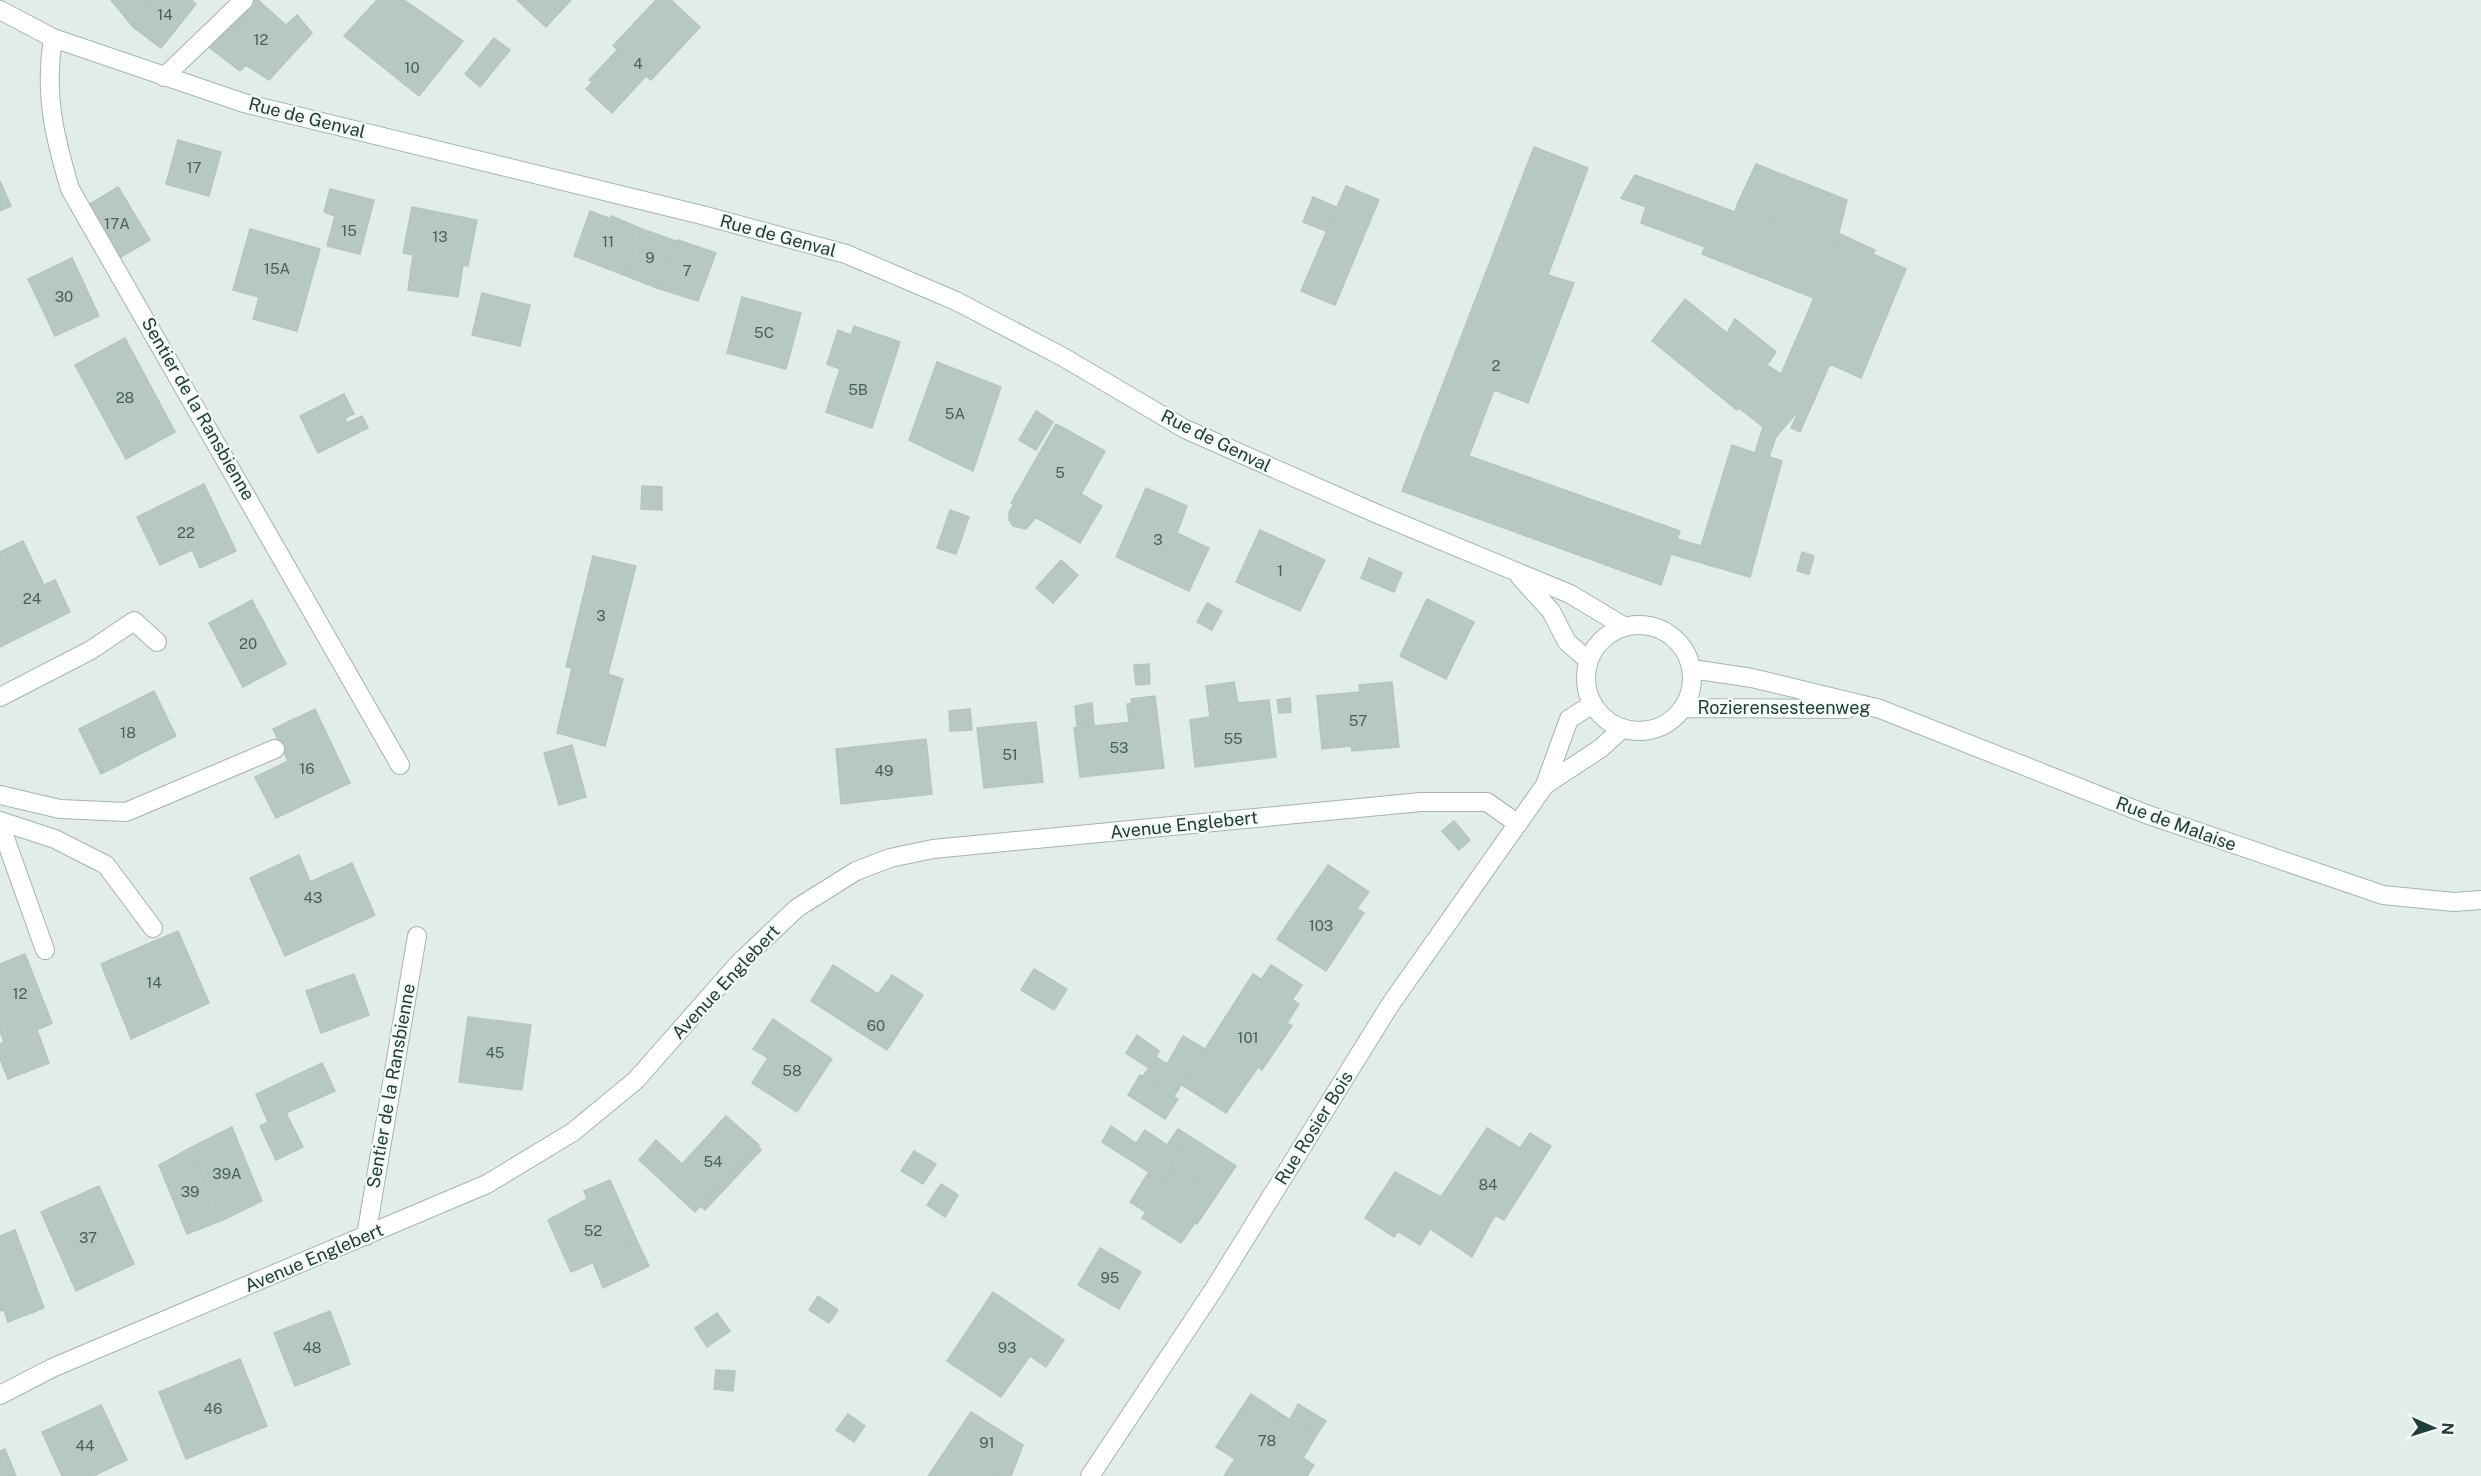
<svg xmlns="http://www.w3.org/2000/svg" width="2481" height="1476" viewBox="0 0 2481 1476" font-family="'Public Sans',sans-serif">
	<style>
		.building { fill: #b7c7c2; stroke: #b4c6c0; stroke-width: 1.5 }
		.lines { fill: none; stroke-linecap: round; stroke-linejoin: round }
		.street-casing { stroke: #a4b4b1; stroke-width: 20 }
		.secondary-casing { stroke: #a0b8b2; stroke-width: 20 }
		.street { stroke: #fff; stroke-width: 18 }
		.secondary { stroke: #fff; stroke-width: 18 }
		.labels { text-anchor: middle; stroke-width: 4.5; stroke-linejoin: round; paint-order: stroke }
		.number-label { font-size: 15px; fill: #46605b }
		.street-label { font-size: 18px; fill: #213d39; stroke: #f2f9f6 }
	</style>
	<rect width="100%" height="100%" fill="#e2ece9"/>
	<path class="building" d="M 111,0 L 156,0 L 133,27 Z
		M 156,0 L 191,0 L 196,4 L 161,48 L 133,27 Z
		M 255,0 L 258,0 L 286,25 L 297,15 L 312,33 L 269,80 L 246,65 L 240,71 L 210,48 Z
		M 377,0 L 404,0 L 463,41 L 419,96 L 344,36 Z
		M 517,0 L 571,0 L 546,27 Z
		M 656,0 L 671,0 L 700,27 L 651,80 L 646,76 L 612,113 L 586,89 L 621,52 L 613,46 Z
		M 494,38 L 510,50 L 480,87 L 465,74 Z
		M 618,49 L 621,52 L 592,82 L 589,80 Z
		M 178,140 L 221,152 L 209,196 L 166,184 Z
		M 1534,147 L 1588,168 L 1548,275 L 1574,283 L 1528,403 L 1494,390 L 1469,456 L 1680,531 L 1677,539 L 1701,546 L 1732,445 L 1755,453 L 1763,427 L 1739,408 L 1737,410 L 1652,341 L 1685,299 L 1727,333 L 1735,319 L 1776,352 L 1767,365 L 1781,374 L 1814,298 L 1702,254 L 1705,247 L 1641,223 L 1646,207 L 1621,198 L 1635,175 L 1735,212 L 1737,205 L 1836,245 L 1840,234 L 1875,250 L 1873,254 L 1906,269 L 1861,378 L 1830,364 L 1800,432 L 1791,428 L 1800,409 L 1776,437 L 1769,457 L 1782,461 L 1750,577 L 1671,554 L 1661,585 L 1402,491 Z
		M 1756,164 L 1847,200 L 1836,245 L 1737,205 Z
		M 0,181 L 11,206 L 0,211 Z
		M 1346,186 L 1379,200 L 1335,305 L 1301,291 Z
		M 118,187 L 150,240 L 116,260 L 85,207 Z
		M 330,189 L 374,200 L 360,254 L 327,246 L 335,216 L 324,212 Z
		M 1313,197 L 1336,207 L 1326,231 L 1303,222 Z
		M 412,207 L 477,220 L 468,266 L 463,265 L 458,297 L 408,290 L 413,255 L 403,253 Z
		M 590,211 L 611,219 L 611,216 L 642,229 L 624,275 L 574,256 Z
		M 250,229 L 320,249 L 297,331 L 253,319 L 259,297 L 233,290 Z
		M 642,229 L 676,241 L 657,288 L 624,275 Z
		M 678,240 L 716,253 L 698,301 L 657,288 Z
		M 72,258 L 99,316 L 55,336 L 28,279 Z
		M 482,293 L 530,305 L 520,346 L 472,335 Z
		M 742,297 L 801,313 L 786,369 L 727,353 Z
		M 854,326 L 900,342 L 872,428 L 826,412 L 840,369 L 827,364 L 838,330 L 851,335 Z
		M 125,338 L 175,432 L 126,459 L 75,365 Z
		M 937,362 L 1001,387 L 973,471 L 909,440 Z
		M 344,394 L 354,414 L 345,418 L 347,423 L 362,416 L 368,428 L 318,453 L 300,416 Z
		M 1036,411 L 1053,422 L 1036,450 L 1019,440 Z
		M 1056,424 L 1105,451 L 1081,494 L 1102,506 L 1080,543 L 1011,503 Z
		M 204,484 L 236,551 L 200,568 L 192,550 L 160,565 L 137,517 Z
		M 642,486 L 662,487 L 662,510 L 641,509 Z
		M 1146,488 L 1187,506 L 1177,533 L 1209,548 L 1189,591 L 1116,557 Z
		M 1014,504 L 1036,517 L 1026,529 L 1013,526 L 1009,520 L 1009,512 Z
		M 950,510 L 969,517 L 956,554 L 937,548 Z
		M 1260,530 L 1325,560 L 1300,611 L 1236,582 Z
		M 23,541 L 44,585 L 55,580 L 70,612 L 0,647 L 0,552 Z
		M 1802,552 L 1814,556 L 1809,574 L 1797,571 Z
		M 593,556 L 636,566 L 608,674 L 623,679 L 605,746 L 557,733 L 572,668 L 566,667 Z
		M 1369,558 L 1402,573 L 1394,592 L 1361,578 Z
		M 1061,560 L 1078,575 L 1053,603 L 1036,588 Z
		M 1427,599 L 1474,622 L 1446,679 L 1400,656 Z
		M 252,600 L 286,664 L 243,687 L 209,623 Z
		M 1207,603 L 1222,611 L 1212,630 L 1197,622 Z
		M 1149,664 L 1150,684 L 1136,685 L 1134,665 Z
		M 1234,682 L 1238,703 L 1269,700 L 1276,757 L 1195,767 L 1190,720 L 1210,717 L 1206,686 Z
		M 1392,682 L 1399,747 L 1352,751 L 1351,746 L 1322,749 L 1317,696 L 1360,692 L 1359,685 Z
		M 154,691 L 176,736 L 101,774 L 79,729 Z
		M 1155,696 L 1164,768 L 1080,777 L 1074,728 L 1134,722 L 1131,699 Z
		M 1290,698 L 1291,712 L 1279,713 L 1277,700 Z
		M 1092,703 L 1094,725 L 1077,727 L 1075,706 Z
		M 1132,703 L 1134,722 L 1129,722 L 1127,704 Z
		M 315,709 L 350,783 L 276,818 L 255,777 L 288,761 L 273,729 Z
		M 970,709 L 972,730 L 950,731 L 949,711 Z
		M 1036,722 L 1043,782 L 984,788 L 977,728 Z
		M 926,739 L 932,794 L 841,804 L 836,749 Z
		M 572,745 L 586,797 L 559,805 L 544,753 Z
		M 1454,821 L 1470,840 L 1459,850 L 1442,831 Z
		M 299,855 L 310,882 L 352,863 L 375,915 L 285,956 L 250,878 Z
		M 1328,865 L 1369,892 L 1357,908 L 1317,881 Z
		M 1317,881 L 1364,913 L 1326,971 L 1277,939 Z
		M 178,931 L 209,1003 L 131,1039 L 101,964 Z
		M 25,954 L 52,1023 L 37,1030 L 49,1063 L 8,1079 L 0,1059 L 0,1044 L 4,1042 L 0,1031 L 0,964 Z
		M 833,965 L 878,994 L 892,975 L 923,995 L 887,1050 L 811,1001 Z
		M 1271,965 L 1302,985 L 1292,1000 L 1261,980 Z
		M 1034,969 L 1067,989 L 1054,1010 L 1021,990 Z
		M 354,974 L 369,1015 L 321,1033 L 306,991 Z
		M 1253,974 L 1299,1004 L 1287,1023 L 1292,1026 L 1262,1070 L 1258,1067 L 1226,1113 L 1182,1085 Z
		M 468,1017 L 531,1025 L 522,1090 L 459,1082 Z
		M 773,1019 L 832,1059 L 797,1112 L 752,1083 L 768,1058 L 753,1049 Z
		M 1137,1035 L 1159,1051 L 1156,1057 L 1167,1064 L 1183,1036 L 1205,1049 L 1174,1096 L 1143,1076 L 1149,1068 L 1126,1053 Z
		M 322,1063 L 335,1091 L 286,1113 L 303,1147 L 276,1160 L 260,1126 L 268,1122 L 256,1094 Z
		M 1140,1075 L 1178,1099 L 1165,1119 L 1128,1095 Z
		M 726,1116 L 758,1144 L 695,1212 L 639,1160 L 656,1140 L 682,1164 Z
		M 1111,1126 L 1172,1168 L 1154,1196 L 1195,1223 L 1181,1243 L 1142,1218 L 1146,1212 L 1130,1202 L 1149,1172 L 1102,1142 Z
		M 232,1127 L 262,1201 L 223,1220 L 190,1148 Z
		M 1487,1128 L 1520,1148 L 1530,1133 L 1551,1146 L 1504,1220 L 1495,1215 L 1472,1257 L 1430,1229 L 1420,1245 L 1398,1231 L 1394,1237 L 1365,1218 L 1395,1172 L 1441,1197 Z
		M 1178,1129 L 1189,1136 L 1169,1166 L 1136,1143 L 1145,1130 L 1167,1145 Z
		M 1189,1136 L 1236,1166 L 1216,1196 L 1169,1166 Z
		M 758,1144 L 761,1150 L 705,1210 L 700,1206 Z
		M 190,1148 L 223,1220 L 187,1234 L 159,1165 Z
		M 914,1151 L 936,1164 L 923,1184 L 901,1171 Z
		M 1172,1168 L 1216,1196 L 1197,1224 L 1154,1196 Z
		M 610,1180 L 638,1243 L 571,1272 L 548,1220 L 587,1199 L 584,1191 Z
		M 941,1184 L 958,1195 L 945,1217 L 927,1205 Z
		M 99,1186 L 134,1264 L 76,1291 L 41,1212 Z
		M 15,1230 L 44,1308 L 8,1322 L 4,1310 L 0,1311 L 0,1236 Z
		M 638,1243 L 649,1266 L 603,1288 L 593,1262 Z
		M 1100,1248 L 1141,1272 L 1119,1309 L 1078,1285 Z
		M 993,1292 L 1064,1340 L 1046,1367 L 1030,1356 L 1001,1397 L 947,1361 Z
		M 818,1296 L 838,1310 L 829,1323 L 809,1310 Z
		M 330,1311 L 350,1364 L 295,1386 L 274,1333 Z
		M 717,1313 L 730,1331 L 707,1347 L 695,1328 Z
		M 240,1359 L 267,1426 L 186,1459 L 159,1392 Z
		M 716,1370 L 735,1371 L 733,1391 L 714,1389 Z
		M 1251,1394 L 1281,1414 L 1271,1429 L 1241,1409 Z
		M 1298,1404 L 1326,1421 L 1316,1436 L 1290,1419 Z
		M 101,1405 L 127,1460 L 93,1476 L 62,1476 L 42,1432 Z
		M 1241,1409 L 1271,1429 L 1281,1414 L 1316,1436 L 1303,1458 L 1314,1465 L 1307,1476 L 1224,1476 L 1235,1459 L 1216,1447 Z
		M 971,1412 L 1023,1445 L 1011,1476 L 1002,1476 L 951,1442 Z
		M 848,1414 L 865,1426 L 854,1442 L 836,1430 Z
		M 951,1442 L 1002,1476 L 928,1476 Z
		M 5,1449 L 16,1476 L 0,1476 L 0,1451 Z"/>
	<g class="lines">
		<g class="street-casing">
			<path id="street" d="M 53,38 C 44,94 54,135 70,189 L 400,765
				M 164,77 L 244,0
				M 0,697 L 91,650 L 134,621 L 157,642
				M 1545,785 L 1601,748 L 1623,728
				M 0,795 L 60,809 L 126,812 L 275,749
				M 0,821 L 55,839 L 106,865 L 153,928
				M 0,824 L 45,950
				M 366,1236 L 417,936
				M 0,1395 L 52,1368 L 487,1184 L 573,1132 L 636,1080 L 739,963 L 797,908 L 856,871 L 890,858 L 933,849 L 1421,802 L 1487,802 L 1518,824
				M 1090,1476 L 1214,1289 L 1390,1005 L 1545,785 L 1569,719 L 1593,704"/>
		</g>
		<g class="secondary-casing">
			<path id="secondary" d="M 0,10 L 53,38 L 244,103 L 702,215 L 846,254 L 956,301 L 1063,357 L 1185,429 L 1375,513 L 1570,594 L 1625,627
				M 1520,577 L 1551,611 L 1567,642 L 1589,661
				M1586 678a53 53 0 1 1 106 0a53 53 0 1 1-106 0Z
				M 1692,669 L 1752,678 L 1880,709 L 2146,814 L 2383,895 L 2454,902 L 2481,900
				M 1684,708 L 1847,709"/>
		</g>
		<use href="#street" class="street"/>
		<use href="#secondary" class="secondary"/>
	</g>
	<g class="labels">
		<g class="number-label">
			<text x="165" y="20">14</text>
			<text x="261" y="45">12</text>
			<text x="638" y="69">4</text>
			<text x="412" y="73">10</text>
			<text x="194" y="173">17</text>
			<text x="117" y="229">17A</text>
			<text x="349" y="236">15</text>
			<text x="440" y="242">13</text>
			<text x="608" y="247">11</text>
			<text x="650" y="263">9</text>
			<text x="277" y="274">15A</text>
			<text x="687" y="276">7</text>
			<text x="64" y="302">30</text>
			<text x="764" y="338">5C</text>
			<text x="1496" y="371">2</text>
			<text x="858" y="395">5B</text>
			<text x="125" y="403">28</text>
			<text x="955" y="419">5A</text>
			<text x="1060" y="478">5</text>
			<text x="186" y="538">22</text>
			<text x="1158" y="545">3</text>
			<text x="1280" y="576">1</text>
			<text x="32" y="604">24</text>
			<text x="601" y="621">3</text>
			<text x="248" y="649">20</text>
			<text x="1358" y="726">57</text>
			<text x="128" y="738">18</text>
			<text x="1233" y="744">55</text>
			<text x="1119" y="753">53</text>
			<text x="1010" y="760">51</text>
			<text x="307" y="774">16</text>
			<text x="884" y="776">49</text>
			<text x="313" y="903">43</text>
			<text x="1321" y="931">103</text>
			<text x="154" y="988">14</text>
			<text x="20" y="999">12</text>
			<text x="876" y="1031">60</text>
			<text x="1248" y="1043">101</text>
			<text x="495" y="1058">45</text>
			<text x="792" y="1076">58</text>
			<text x="713" y="1167">54</text>
			<text x="227" y="1179">39A</text>
			<text x="1488" y="1190">84</text>
			<text x="190" y="1197">39</text>
			<text x="593" y="1236">52</text>
			<text x="88" y="1243">37</text>
			<text x="1110" y="1283">95</text>
			<text x="312" y="1353">48</text>
			<text x="1007" y="1353">93</text>
			<text x="213" y="1414">46</text>
			<text x="1267" y="1446">78</text>
			<text x="987" y="1448">91</text>
			<text x="85" y="1451">44</text>
		</g>
		<g class="street-label">
			<text transform="translate(307 118) rotate(14)" y="6">Rue de Genval</text>
			<text transform="translate(778 236) rotate(15)" y="6">Rue de Genval</text>
			<text transform="translate(198 409) rotate(60)" y="6">Sentier de la Ransbienne</text>
			<text transform="translate(1216 441) rotate(26)" y="6">Rue de Genval</text>
			<text x="1784" y="714">Rozierensesteenweg</text>
			<text transform="translate(2176 824) rotate(20)" y="6">Rue de Malaise</text>
			<text transform="translate(1184 825) rotate(-6)" y="6">Avenue Englebert</text>
			<text transform="translate(726 982) rotate(-47)" y="6">Avenue Englebert</text>
			<text transform="translate(391 1086) rotate(-80)" y="6">Sentier de la Ransbienne</text>
			<text transform="translate(1314 1128) rotate(-58)" y="6">Rue Rosier Bois</text>
			<text transform="translate(314 1258) rotate(-23)" y="6">Avenue Englebert</text>
		</g>
	</g>
	<g transform="translate(2433 1428) rotate(93)" stroke="#f2f9f6" stroke-width="4.5" paint-order="stroke">
	<path d="M0-4.5L10 22L0 15L-10 22Z" fill="#213d39"/>
	<text y="-9" font-size="16" font-weight="bold" text-anchor="middle" fill="#213d39">N</text>
	</g>
</svg>
